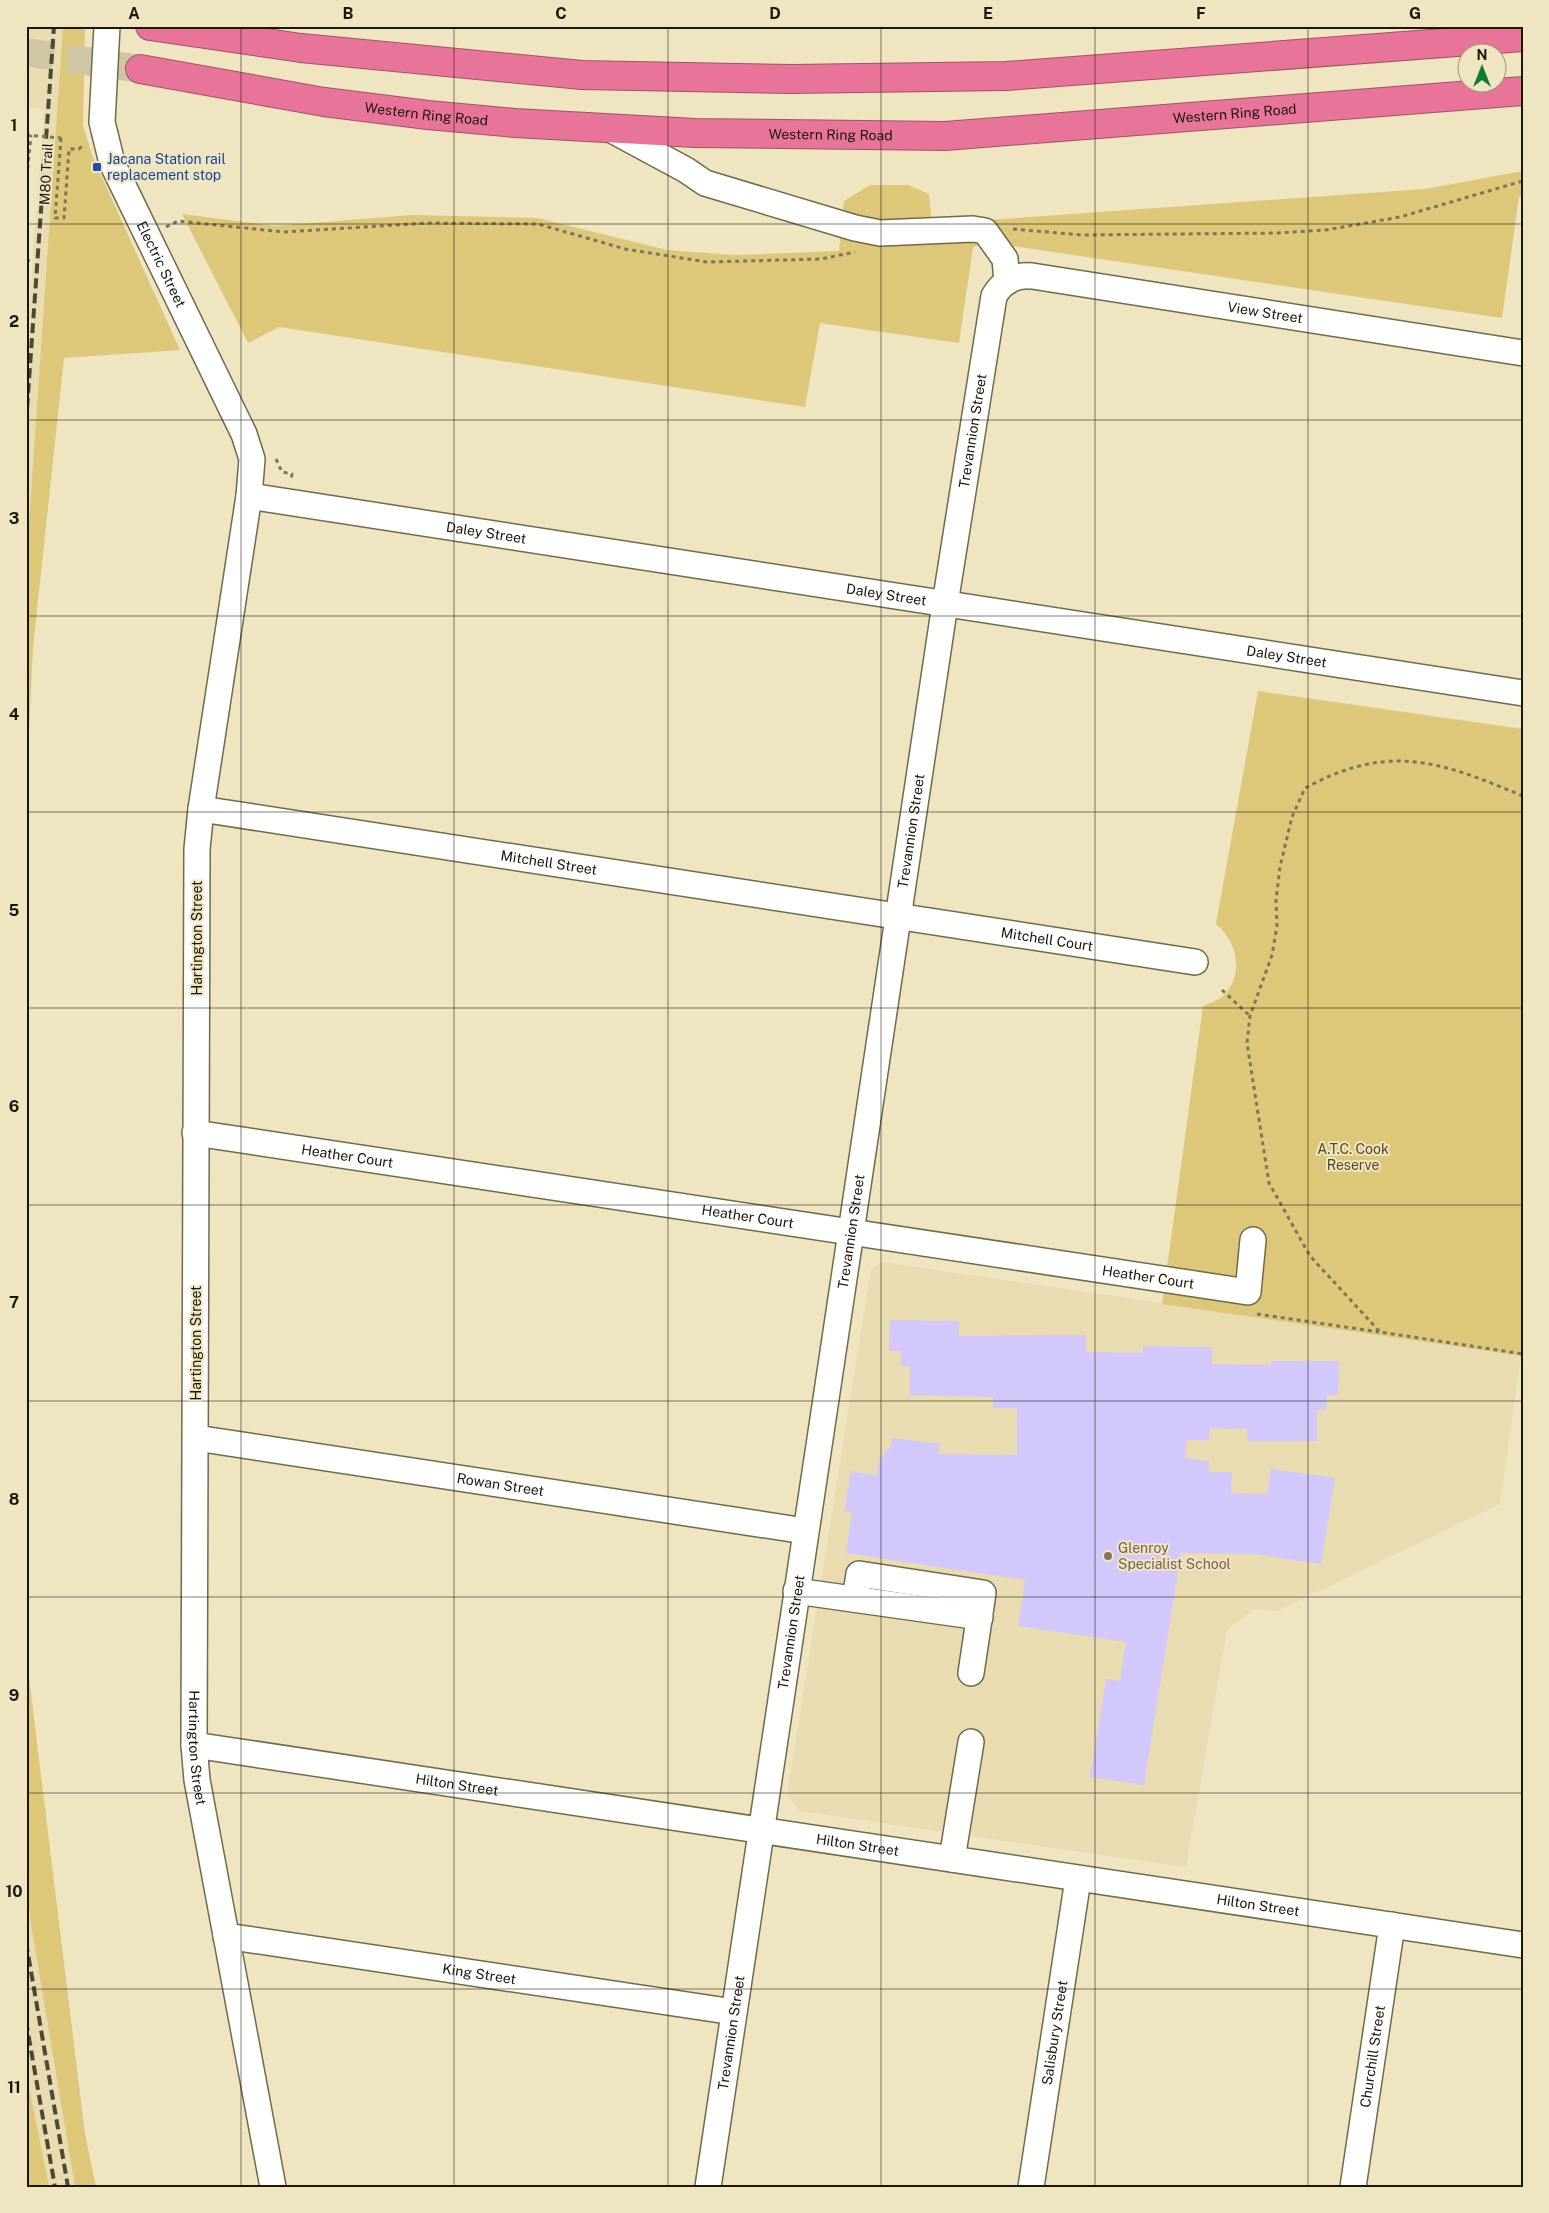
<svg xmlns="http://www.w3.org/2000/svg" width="1549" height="2213" viewBox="0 0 1549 2213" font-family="'Public Sans',sans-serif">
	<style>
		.built { fill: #e8dcb0 }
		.green { fill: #ddc779 }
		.building { fill: #d2c8fb }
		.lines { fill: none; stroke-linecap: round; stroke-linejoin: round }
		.highway-tunnel { stroke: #cfc6a5; stroke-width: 28; stroke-dasharray: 28 14; stroke-linecap: butt }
		.minor-casing { stroke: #736949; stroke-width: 28 }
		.highway-casing { stroke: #a05367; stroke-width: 30 }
		.path { stroke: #7d765e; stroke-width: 3; stroke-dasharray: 4 4; stroke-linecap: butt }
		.minor { stroke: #fff; stroke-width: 25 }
		.highway { stroke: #e8749a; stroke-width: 28 }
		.rail { stroke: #4d4835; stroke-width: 4; stroke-dasharray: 10 5; stroke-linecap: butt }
		.path-bridge { stroke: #7d765e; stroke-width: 3; stroke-dasharray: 4 4; stroke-linecap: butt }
		.grid { fill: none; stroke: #1a1609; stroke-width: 1; stroke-opacity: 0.55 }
		.transit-dot { fill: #1a4fb4; stroke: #efe5c1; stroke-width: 2 }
		.education-dot { fill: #8d6e63; stroke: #efe5c1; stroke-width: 2 }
		.labels { text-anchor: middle; stroke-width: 4; stroke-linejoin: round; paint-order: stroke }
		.street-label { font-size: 14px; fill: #1a1609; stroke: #efe5c1 }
		.transit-label { font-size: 14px; fill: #164399; stroke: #efe5c1; text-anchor: start }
		.park-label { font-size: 14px; fill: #524720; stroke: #efe5c1 }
		.education-label { font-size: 14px; fill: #785e54; stroke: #efe5c1; text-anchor: start }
		.neatline { fill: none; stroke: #1a1609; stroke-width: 2 }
		.grid-label { font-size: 16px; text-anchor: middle; font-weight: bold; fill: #1a1609 }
	</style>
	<rect width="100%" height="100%" fill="#efe5c1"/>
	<path class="built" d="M 26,26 L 63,26 L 26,567 L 26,348 L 44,109 L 26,107 Z
		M 882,1262 L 1521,1356 L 1500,1504 L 1277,1611 L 1253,1609 L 1227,1630 L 1186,1867 L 799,1811 L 787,1794 L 871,1269 Z
		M 26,1885 L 31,1924 L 75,2187 L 49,2187 L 26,2072 Z"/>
	<path class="green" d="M 63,26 L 85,26 L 83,125 L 92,155 L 180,350 L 64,358 L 33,647 L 26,795 L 26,567 Z
		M 1523,171 L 1523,197 L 1519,197 L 1502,318 L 985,242 L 973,247 L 959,343 L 820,323 L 805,407 L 279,327 L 248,343 L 182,214 L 275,226 L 412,215 L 537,218 L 667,250 L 735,255 L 839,251 L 844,201 L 870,185 L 908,185 L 929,194 L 932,224 L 1425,189 Z
		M 1258,691 L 1523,729 L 1523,1356 L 1162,1304 L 1203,1006 C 1209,1003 1217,1001 1222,997 C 1245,976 1238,942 1216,924 Z
		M 26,1653 L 85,2134 L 96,2187 L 75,2187 L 31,1924 L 26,1885 Z
		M 26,2072 L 49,2187 L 26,2187 Z"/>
	<path class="building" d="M 890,1320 L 959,1321 L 959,1336 L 1086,1335 L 1086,1352 L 1143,1353 L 1143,1346 L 1212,1347 L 1212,1364 L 1271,1365 L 1271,1361 L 1339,1361 L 1338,1395 L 1327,1395 L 1326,1410 L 1317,1410 L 1317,1441 L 1247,1441 L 1247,1429 L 1210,1428 L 1209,1440 L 1187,1440 L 1185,1458 L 1209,1461 L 1209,1472 L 1232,1472 L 1231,1493 L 1267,1494 L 1271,1469 L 1335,1478 L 1321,1564 L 1255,1554 L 1181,1553 L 1144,1785 L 1090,1777 L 1106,1679 L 1120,1681 L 1126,1642 L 1018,1626 L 1025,1580 L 846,1553 L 852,1512 L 844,1511 L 851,1471 L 877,1476 L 879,1457 L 884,1457 L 885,1450 L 889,1450 L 893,1438 L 940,1444 L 938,1454 L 1017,1455 L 1017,1408 L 993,1408 L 993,1397 L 910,1395 L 910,1366 L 901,1366 L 901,1351 L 889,1351 Z"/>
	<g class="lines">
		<path class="highway-tunnel" d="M 26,52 L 140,69"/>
		<g class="minor-casing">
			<g id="minor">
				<path id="s1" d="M 107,26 L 102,122 L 112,163 L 244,434 L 252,459 L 249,496 L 201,809 L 197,849 L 194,1745 L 197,1780 L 273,2187"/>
				<path d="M 610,129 L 686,170 L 705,183 L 855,228 L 880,233 L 973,229 L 985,231 L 1005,259 L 1007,282"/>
				<path id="s2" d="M 249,496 L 1523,693"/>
				<path id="s3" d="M 201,809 L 1195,962"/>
				<path id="s4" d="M 195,1133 L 1248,1292 L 1253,1240"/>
				<path id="s5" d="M 196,1438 L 805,1531"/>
				<path d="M 796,1591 L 980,1617"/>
				<path d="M 855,1599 L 859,1574 L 983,1593 L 971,1673"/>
				<path id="s6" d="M 194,1745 L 1523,1945"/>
				<path d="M 952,1859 L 971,1742"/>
				<path id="s7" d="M 226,1936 L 734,2012"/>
				<path id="s8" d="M 708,2187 L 945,604 L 994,296 C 1002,282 1016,274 1032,276 L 1523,353"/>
				<path id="s9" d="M 1031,2187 L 1078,1879"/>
				<path id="s10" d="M 1353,2187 L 1392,1925"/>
			</g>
		</g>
		<g class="highway-casing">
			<g id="highway">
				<path d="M 150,26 L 301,48 L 582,75 L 791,79 L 1006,76 L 1523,37"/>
				<path id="s11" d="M 140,69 L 324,102 L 428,115 L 515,123 L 695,133 L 945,136 L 1523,91"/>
			</g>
		</g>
		<path class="path" d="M 61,138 L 55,218 L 64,218 L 69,149 L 79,149 L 83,145
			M 26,185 L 31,135
			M 166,227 L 178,221 L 284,232 L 428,223 L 538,224 L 625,249 L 707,262 L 821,259 L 855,252
			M 1013,229 L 1082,235 L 1278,233 L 1326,230 L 1400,217 L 1523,181
			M 26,260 L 32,261
			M 276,459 L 282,472 L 292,474 L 291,480
			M 1523,796 C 1462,771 1409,747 1343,771 C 1330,775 1317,782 1305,788 L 1292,817 L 1280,867 L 1276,900 L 1277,926 L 1272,955 L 1250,1016 L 1247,1043 L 1269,1183 L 1310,1256 L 1380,1332 L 1523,1354
			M 1222,990 L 1250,1016
			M 1257,1314 L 1379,1332"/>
		<use href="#minor" class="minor"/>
		<use href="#highway" class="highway"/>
		<path class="rail" d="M 26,423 L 54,26
			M 26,1942 L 68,2187
			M 26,2021 L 55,2187"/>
		<path class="path-bridge" d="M 26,135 L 61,138"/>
	</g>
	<path class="grid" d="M 241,26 L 241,2187M 454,26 L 454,2187M 668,26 L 668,2187M 881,26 L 881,2187M 1095,26 L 1095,2187M 1308,26 L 1308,2187M 26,224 L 1523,224M 26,420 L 1523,420M 26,616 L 1523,616M 26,812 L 1523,812M 26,1008 L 1523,1008M 26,1205 L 1523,1205M 26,1401 L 1523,1401M 26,1597 L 1523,1597M 26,1793 L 1523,1793M 26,1989 L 1523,1989"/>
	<rect class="transit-dot" x="92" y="162" width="10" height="10" rx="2.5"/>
	<circle class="education-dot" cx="1108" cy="1556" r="5"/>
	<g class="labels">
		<g class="street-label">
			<text dy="5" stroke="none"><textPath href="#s11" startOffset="290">Western Ring Road</textPath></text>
			<text dy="5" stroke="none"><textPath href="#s11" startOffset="1100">Western Ring Road</textPath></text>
			<text dy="5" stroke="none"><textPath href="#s11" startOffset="695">Western Ring Road</textPath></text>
			<text transform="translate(46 174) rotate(-87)" y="5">M80 Trail</text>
			<text dy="5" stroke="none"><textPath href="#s1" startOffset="251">Electric Street</textPath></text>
			<text dy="5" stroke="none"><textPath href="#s8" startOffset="2194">View Street</textPath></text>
			<text dy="5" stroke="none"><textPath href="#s8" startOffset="1776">Trevannion Street</textPath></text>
			<text dy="5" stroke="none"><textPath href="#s2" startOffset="240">Daley Street</textPath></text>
			<text dy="5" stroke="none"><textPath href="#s2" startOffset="645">Daley Street</textPath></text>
			<text dy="5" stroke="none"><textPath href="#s2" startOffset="1050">Daley Street</textPath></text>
			<text dy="5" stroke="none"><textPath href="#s8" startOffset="1371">Trevannion Street</textPath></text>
			<text dy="5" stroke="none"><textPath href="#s3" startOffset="352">Mitchell Street</textPath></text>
			<text transform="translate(197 938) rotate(-90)" y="5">Hartington Street</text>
			<text dy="5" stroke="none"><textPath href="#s3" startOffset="856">Mitchell Court</textPath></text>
			<text dy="5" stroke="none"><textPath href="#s4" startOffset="154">Heather Court</textPath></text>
			<text dy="5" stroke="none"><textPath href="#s4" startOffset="559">Heather Court</textPath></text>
			<text dy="5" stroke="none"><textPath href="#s8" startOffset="966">Trevannion Street</textPath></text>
			<text dy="5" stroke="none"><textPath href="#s4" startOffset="964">Heather Court</textPath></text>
			<text transform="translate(196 1343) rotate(-90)" y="5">Hartington Street</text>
			<text dy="5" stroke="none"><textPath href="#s5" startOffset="308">Rowan Street</textPath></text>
			<text dy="5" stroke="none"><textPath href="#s8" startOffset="561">Trevannion Street</textPath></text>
			<text dy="5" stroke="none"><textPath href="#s1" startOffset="1759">Hartington Street</textPath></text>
			<text dy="5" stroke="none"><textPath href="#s6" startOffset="266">Hilton Street</textPath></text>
			<text dy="5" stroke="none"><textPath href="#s6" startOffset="671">Hilton Street</textPath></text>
			<text dy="5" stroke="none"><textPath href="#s6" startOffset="1076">Hilton Street</textPath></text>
			<text dy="5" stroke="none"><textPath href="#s7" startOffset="256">King Street</textPath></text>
			<text dy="5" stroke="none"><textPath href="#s8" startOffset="156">Trevannion Street</textPath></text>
			<text dy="5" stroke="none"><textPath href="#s9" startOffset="156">Salisbury Street</textPath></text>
			<text dy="5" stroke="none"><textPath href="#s10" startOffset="132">Churchill Street</textPath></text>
		</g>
		<g class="transit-label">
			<text x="107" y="164">Jacana Station rail<tspan x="107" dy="16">replacement stop</tspan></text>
		</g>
		<g class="park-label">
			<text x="1353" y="1154">A.T.C. Cook<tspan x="1353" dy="16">Reserve</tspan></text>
		</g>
		<g class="education-label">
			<text x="1118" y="1553">Glenroy<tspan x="1118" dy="16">Specialist School</tspan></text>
		</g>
	</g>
	<rect width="1549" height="2213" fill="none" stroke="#efe5c1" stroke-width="55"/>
	<g transform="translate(1482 68)"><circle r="24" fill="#efe5c1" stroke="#9a9277"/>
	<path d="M0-4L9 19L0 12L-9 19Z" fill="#107b30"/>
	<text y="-8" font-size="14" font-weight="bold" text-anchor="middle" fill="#1a1609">N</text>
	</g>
	<rect x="28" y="28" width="1494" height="2158" class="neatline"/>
	<g class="grid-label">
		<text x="134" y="19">A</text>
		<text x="348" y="19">B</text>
		<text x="561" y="19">C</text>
		<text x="775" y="19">D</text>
		<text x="988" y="19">E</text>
		<text x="1201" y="19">F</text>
		<text x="1415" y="19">G</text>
		<text x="14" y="131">1</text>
		<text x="14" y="327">2</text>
		<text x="14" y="524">3</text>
		<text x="14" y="720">4</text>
		<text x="14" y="916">5</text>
		<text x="14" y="1112">6</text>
		<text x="14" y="1308">7</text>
		<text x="14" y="1505">8</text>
		<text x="14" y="1701">9</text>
		<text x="14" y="1897">10</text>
		<text x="14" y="2093">11</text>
	</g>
</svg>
